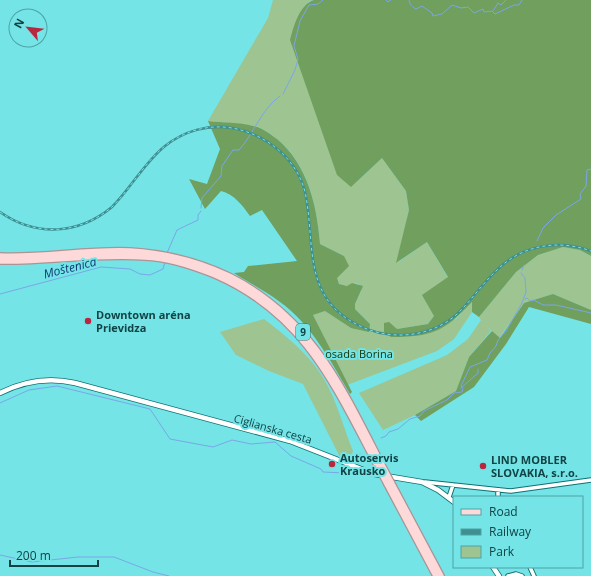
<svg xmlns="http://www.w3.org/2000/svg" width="591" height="576" viewBox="0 0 591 576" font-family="'Open Sans',sans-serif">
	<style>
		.green { fill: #9ec491 }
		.forest { fill: #709f5e }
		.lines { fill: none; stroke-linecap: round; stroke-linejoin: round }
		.stream { stroke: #7aa7e7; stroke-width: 1 }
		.minor-casing { stroke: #0c7274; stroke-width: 5.5 }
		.tertiary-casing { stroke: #0c7274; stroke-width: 6 }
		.primary-casing { stroke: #aa9495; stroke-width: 8 }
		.minor { stroke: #fff; stroke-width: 3.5 }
		.tertiary { stroke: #fff; stroke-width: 4.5 }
		.primary { stroke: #fed9da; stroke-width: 5.5 }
		.rail-casing { stroke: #3f8e90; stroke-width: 2.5 }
		.rail { stroke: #74e4e7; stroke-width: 1; stroke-dasharray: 3; stroke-linecap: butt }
		.primary-bridge-casing { stroke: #aa9495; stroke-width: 8; stroke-linecap: butt }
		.primary-bridge { stroke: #fed9da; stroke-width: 5.5 }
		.poi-dot { fill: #b9273f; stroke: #74e4e7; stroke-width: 1.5 }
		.labels { text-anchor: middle; stroke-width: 4; stroke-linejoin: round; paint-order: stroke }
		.shield { fill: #74e4e7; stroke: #2f7375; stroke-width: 1 }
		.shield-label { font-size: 10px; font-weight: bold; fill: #114344 }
		.poi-label { font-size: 11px; font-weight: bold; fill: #114344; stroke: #74e4e7; text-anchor: start }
		.park-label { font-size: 11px; fill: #123203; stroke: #74e4e7 }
		.street-label { font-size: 11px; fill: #114344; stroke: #74e4e7 }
		.water-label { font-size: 12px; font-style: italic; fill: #113a74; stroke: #74e4e7 }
	</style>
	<rect width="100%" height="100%" fill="#74e4e7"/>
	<path class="green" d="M 273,0 L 314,0 L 308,2 L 351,187 L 382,158 L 406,191 L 409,210 L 397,263 L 427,242 L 448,278 L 434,316 L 428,324 L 397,329 L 391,337 L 456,319 L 472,302 L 472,312 L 454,339 L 437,351 L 347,385 L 313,315 L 325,311 L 351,328 L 370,324 L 355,309 L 355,304 L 361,291 L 359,284 L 352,283 L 347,286 L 339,284 L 336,278 L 344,256 L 320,244 C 317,206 308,164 277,139 C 270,134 262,127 253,126 C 239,123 223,123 208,121 L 268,18 Z
		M 563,247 L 580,250 L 591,256 L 591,310 L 553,294 L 524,303 L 499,338 L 486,325 L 491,331 L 469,357 L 456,391 L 415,415 L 383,430 L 359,393 L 447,355 L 468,339 L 481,320 L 479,317 L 516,272 L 538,255 Z
		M 264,319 C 285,335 310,355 324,379 C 336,399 344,429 353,451 L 350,460 L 342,461 L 303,384 L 269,371 L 236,355 L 220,332 Z"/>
	<path class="forest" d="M 314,0 L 591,0 L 591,256 L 580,250 L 563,247 L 538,255 L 516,272 L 479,317 L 472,312 L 472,302 C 444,332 431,337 391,337 L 384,332 L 384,323 L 389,322 L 397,329 L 428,324 L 434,316 L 422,295 L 448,277 L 427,242 L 396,263 L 409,210 L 406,191 L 382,158 L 351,187 L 337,175 L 290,40 C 294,26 299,5 314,0 Z
		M 208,121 C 223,123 239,122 253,126 C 262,127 270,134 277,139 C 308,165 317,206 320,244 L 344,256 L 349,266 L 337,278 L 339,284 L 347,286 L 352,283 L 363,286 L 355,304 L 355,309 L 370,324 L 369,332 L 351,328 L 325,311 L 313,315 L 352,392 L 350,394 C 332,363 311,324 280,302 C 266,291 249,283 234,273 L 244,272 L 248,266 L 297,261 L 262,210 L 250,216 C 243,206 234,194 221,191 L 205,209 L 189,179 L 207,184 L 220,149 Z
		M 553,294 L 591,310 L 591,324 L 529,307 L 506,344 L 474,387 L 421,421 L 415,415 L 456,391 L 469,357 L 492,331 L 500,338 L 524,303 Z"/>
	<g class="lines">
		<path class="stream" d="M 386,0 L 388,2 L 391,0
			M 409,0 C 410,5 412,7 416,9 L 422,6 L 432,13 L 433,16 L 442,14 L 452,5 L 461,8 L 468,7 L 474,13 L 483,9 L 484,12 L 492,11 L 495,14 L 514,5 L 519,5 L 522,0
			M 493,11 L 498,3 L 501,5 L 506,0
			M 283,94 L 295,70 L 298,59 L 294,46 L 300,21 L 309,5 L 318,4 L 323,0
			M 201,208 L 202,198 L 221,176 L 222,166 L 233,150 L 239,150 C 253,135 262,108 280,96
			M 537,241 L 543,228 L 556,215 L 581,199 L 580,194 L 586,186 L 587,170 L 591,169
			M 167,253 L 177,230 L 198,220 L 198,215 L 201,211
			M 522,270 L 524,265
			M 0,294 L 101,267 L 130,269 L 140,274 L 150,275 L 163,269 L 165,262
			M 525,299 L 527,298 L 530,301 L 534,300 L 543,305 L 556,305 L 591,313
			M 461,388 L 478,373 L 478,369
			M 0,403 L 29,390 L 57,386 L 150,409 L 170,439 L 213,447 L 232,440 L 251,444 L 275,442 L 291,456 L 321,469 L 323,472 L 344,473 L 348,467
			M 381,438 L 386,436 L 389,432 L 398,429 L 410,419 L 420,416 L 424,411 L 447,400 L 454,393 L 462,392 L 463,389 L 461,386 L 470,367 L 487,360 L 490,353 L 496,346 L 498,340 L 506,331 L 522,303 L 526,292 L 525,278 L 521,273
			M 350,463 L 352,459 L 360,454
			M 0,555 L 32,562 L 78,557 L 114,557 L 153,572 L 169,576"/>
		<g class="minor-casing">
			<path id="minor" d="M 425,482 L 511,491 L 591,480
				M 449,497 L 453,485
				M 498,497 L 498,490
				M 530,567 L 534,576
				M 508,576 L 516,574 L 522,576"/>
		</g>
		<g class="tertiary-casing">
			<path id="tertiary" d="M 0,393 C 24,381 49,377 75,383 L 290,441 L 374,474 L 422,482 L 438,490 L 454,502
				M 493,567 L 499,576"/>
		</g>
		<g class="primary-casing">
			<path id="primary" d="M 0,256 C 43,258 87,249 130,251 C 165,253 197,261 229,276 C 311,317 342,387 382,465
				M 0,261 C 49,262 97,253 145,257 C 170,258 193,266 215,275 C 305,314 335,386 378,467
				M 391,482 L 441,576
				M 387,484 L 436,576"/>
		</g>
		<use href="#minor" class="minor"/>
		<use href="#tertiary" class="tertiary"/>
		<use href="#primary" class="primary"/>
		<g class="rail-casing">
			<path id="rail" d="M 0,212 C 36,237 78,235 112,207 C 131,188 144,163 165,146 C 184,131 208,124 232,128 C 267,134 300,161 306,197 C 315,246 303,298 358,325 C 389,341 429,338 456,315 C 471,301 482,284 497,270 C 522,245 558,239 591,251"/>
		</g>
		<use href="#rail" class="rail"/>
		<g class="primary-bridge-casing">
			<path id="primary-bridge" d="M 382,465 L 391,482
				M 378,467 L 387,484"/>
		</g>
		<use href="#primary-bridge" class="primary-bridge"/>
	</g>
	<g class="poi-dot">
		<circle cx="88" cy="321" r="4"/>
		<circle cx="332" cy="464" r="4"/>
		<circle cx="483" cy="466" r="4"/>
	</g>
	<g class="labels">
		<rect class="shield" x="296" y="324" width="14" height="16" rx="3"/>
		<g class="shield-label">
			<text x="303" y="336">9</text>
		</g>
		<g class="poi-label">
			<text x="96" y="319">Downtown aréna<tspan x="96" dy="13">Prievidza</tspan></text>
			<text x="340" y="462">Autoservis<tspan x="340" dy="13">Krausko</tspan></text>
			<text x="491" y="464">LIND MOBLER<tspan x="491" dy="13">SLOVAKIA, s.r.o.</tspan></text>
		</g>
		<g class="park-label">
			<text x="359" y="358">osada Borina</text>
		</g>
		<g class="street-label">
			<text transform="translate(273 429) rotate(16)" y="4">Ciglianska cesta</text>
		</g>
		<g class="water-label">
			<text transform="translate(70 268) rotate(-14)" y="4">Moštenica</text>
		</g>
	</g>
	<rect x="453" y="496" width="130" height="72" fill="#74e4e7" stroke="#4ca4a6"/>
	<rect x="461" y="509" width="20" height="6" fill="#fed9da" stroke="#4ca4a6"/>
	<text x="489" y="516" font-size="12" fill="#114344">Road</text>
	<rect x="461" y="529" width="20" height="6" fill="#3f8e90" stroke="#4ca4a6"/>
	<text x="489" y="536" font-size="12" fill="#114344">Railway</text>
	<rect x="461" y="546" width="20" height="12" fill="#9ec491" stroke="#4ca4a6"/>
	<text x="489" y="556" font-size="12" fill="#114344">Park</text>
	<g transform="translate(28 28) rotate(298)"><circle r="19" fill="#74e4e7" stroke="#4ca4a6"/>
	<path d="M0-3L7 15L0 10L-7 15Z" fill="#b9273f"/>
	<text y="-6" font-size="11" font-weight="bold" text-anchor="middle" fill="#114344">N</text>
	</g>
	<path d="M10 560v6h88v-6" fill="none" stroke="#114344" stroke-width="2"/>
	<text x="16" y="560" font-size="12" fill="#114344" stroke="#74e4e7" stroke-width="3" paint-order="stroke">200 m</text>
</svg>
